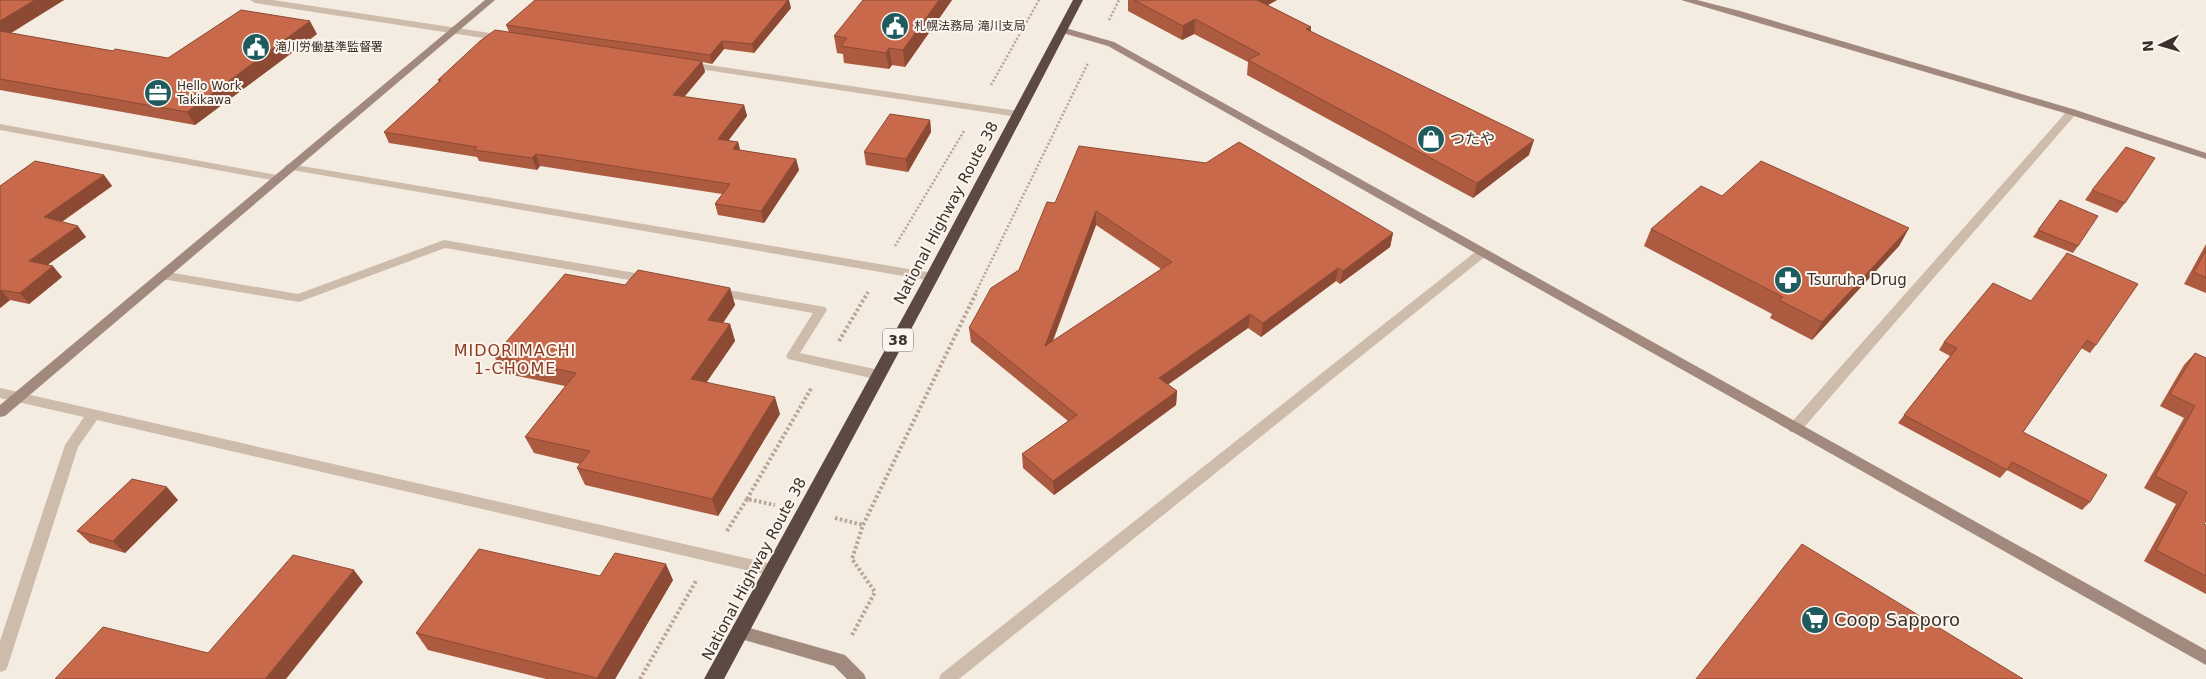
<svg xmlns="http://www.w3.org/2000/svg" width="2206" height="679" viewBox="0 0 2206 679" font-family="'DejaVu Sans','Noto Sans JP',sans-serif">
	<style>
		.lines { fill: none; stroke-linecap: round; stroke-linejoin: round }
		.path-far1 { stroke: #b9a596; stroke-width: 2.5; stroke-dasharray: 2 2; stroke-linecap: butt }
		.path { stroke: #b9a596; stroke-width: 4; stroke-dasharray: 2.5 2.5; stroke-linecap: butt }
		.lane { fill: #cdbbac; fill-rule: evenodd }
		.street { fill: #cdbbac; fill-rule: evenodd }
		.secondary { fill: #a18a7d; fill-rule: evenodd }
		.highway { fill: #5c4a42; fill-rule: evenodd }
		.wall { fill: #ac5a40; fill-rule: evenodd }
		.shaded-wall { fill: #8c4a34 }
		.building { fill: #c8694b; stroke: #8c4a34; fill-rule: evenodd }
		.labels { text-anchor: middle; stroke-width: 4; stroke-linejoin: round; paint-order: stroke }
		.far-poi-label { font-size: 12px; fill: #3b302b; stroke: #fbf5ee; text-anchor: start }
		.shield { fill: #fbf5ee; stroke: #756b66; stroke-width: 1 }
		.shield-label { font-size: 14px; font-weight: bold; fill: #3b302b }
		.poi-label { font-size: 15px; fill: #3b302b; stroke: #fbf5ee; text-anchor: start }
		.street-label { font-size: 15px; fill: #3b302b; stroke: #fbf5ee }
		.neighbourhood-label { font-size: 16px; letter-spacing: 1px; fill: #8c3b22; stroke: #fbf5ee }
		.near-poi-label { font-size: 18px; fill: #3b302b; stroke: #fbf5ee; text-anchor: start }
	</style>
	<rect width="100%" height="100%" fill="#f4ebe1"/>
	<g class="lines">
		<path class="path-far1" d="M 1109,20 L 1119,0
			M 991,85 L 1039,0
			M 895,246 L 964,131
			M 976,292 L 1088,63"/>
		<path class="path" d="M 839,341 L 868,292
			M 747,499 L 812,387
			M 835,518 L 863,525
			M 727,531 L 747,499 L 775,505
			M 852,635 L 875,592 L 852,559 L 863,525 L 977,291
			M 640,679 L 696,581"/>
		<path class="lane" d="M 444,240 L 647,275 L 653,279 L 647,283 L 445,248 L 299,302 L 162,279 L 156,275 L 162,271 L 298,294 Z
			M 716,288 L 825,307 L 827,310 L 800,353 L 879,370 L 884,372 L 885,375 L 884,378 L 879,380 L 788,359 L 786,356 L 813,313 L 712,295 L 710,292 Z"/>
		<path class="street" d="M 250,0 L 273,0 L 503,35 L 508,38 L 503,41 L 255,3 Z
			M 689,62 L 1018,111 L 1023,114 L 1018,117 L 686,67 L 684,65 Z
			M 2072,109 L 2076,110 L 2076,114 L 1800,432 L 1790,432 L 1788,428 L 1790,424 L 2068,110 Z
			M 0,124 L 277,175 L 282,178 L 277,181 L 0,130 Z
			M 290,164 L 932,273 L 938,277 L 932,281 L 286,169 L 285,167 L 286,165 Z
			M 1483,248 L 1489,252 L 1487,255 L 959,679 L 939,679 L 941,674 L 1479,249 Z
			M 0,388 L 772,564 L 777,566 L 779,570 L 777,574 L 772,576 L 97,420 L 78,447 L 8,665 L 6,670 L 0,672 L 0,641 L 65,445 L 84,417 L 0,398 Z"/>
		<path class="secondary" d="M 485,0 L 495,0 L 5,416 L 0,417 L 0,405 Z
			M 1681,0 L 1697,0 L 1740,11 L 2076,110 L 2206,153 L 2206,159 L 2068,114 Z
			M 1062,27 L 1114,42 L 2206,650 L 2206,665 L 1108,46 L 1059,32 L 1059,28 Z
			M 739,625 L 845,655 L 864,674 L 866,679 L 847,679 L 834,666 L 734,637 L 731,632 L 734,627 Z"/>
		<path class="highway" d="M 1073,0 L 1083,0 L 939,277 L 724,679 L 704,679 L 925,277 Z"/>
	</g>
	<path class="wall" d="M 0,0 L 64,0 L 10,33 L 113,51 L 168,58 L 317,34 L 195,125 L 0,90 Z
		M 952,0 L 905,67 L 892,65 L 889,69 L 844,63 L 843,54 L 837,53 L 834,36 Z
		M 1128,0 L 1277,0 L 1268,5 L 1311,27 L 1311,32 L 1529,155 L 1473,198 L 1247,75 L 1248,62 L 1194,34 L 1182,40 L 1128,11 Z
		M 791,8 L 754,53 L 724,49 L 712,64 L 702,62 L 705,72 L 684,97 L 744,105 L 747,116 L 728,141 L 738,142 L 740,150 L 796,159 L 799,170 L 764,223 L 718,215 L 715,204 L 722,194 L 540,166 L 537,170 L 479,161 L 477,157 L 389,143 L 384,132 L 439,82 L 438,80 L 509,32 L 506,25 Z
		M 930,120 L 931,132 L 908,172 L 866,165 L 864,152 Z
		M 104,175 L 112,186 L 62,222 L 86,237 L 48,264 L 62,277 L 29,304 L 10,300 L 0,308 L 0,186 Z
		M 2092,190 L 2125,203 L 2117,213 L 2085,200 Z
		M 1722,196 L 1909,228 L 1899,246 L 1812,340 L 1770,318 L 1772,314 L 1644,246 L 1651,229 Z
		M 2060,200 L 2078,246 L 2073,253 L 2033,237 Z
		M 1055,203 L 1393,233 L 1390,247 L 1340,284 L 1336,281 L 1261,337 L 1248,328 L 1168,384 L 1177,391 L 1176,405 L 1054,495 L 1023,468 L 1022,454 L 1068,421 L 971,342 L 969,328 L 1019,270 ZM 1096,225 L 1161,269 L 1053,341 Z
		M 2206,244 L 2206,293 L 2184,284 Z
		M 730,288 L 735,305 L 723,323 L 730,324 L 735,341 L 706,383 L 780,414 L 718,516 L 585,485 L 577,468 L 580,464 L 534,453 L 525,437 L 565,386 L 503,373 L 494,356 Z
		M 2031,301 L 2096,345 L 2090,353 L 2081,348 L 2023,432 L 2090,502 L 2082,510 L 2007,470 L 2000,478 L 1898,423 L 1950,356 L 1939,350 L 1944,342 Z
		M 2195,353 L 2204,524 L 2206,525 L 2206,594 L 2144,561 L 2176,504 L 2144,488 L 2184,418 L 2160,406 L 2184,365 Z
		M 178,500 L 125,553 L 90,543 L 77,531 Z
		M 600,576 L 673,580 L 615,679 L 546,679 L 428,650 L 416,633 Z"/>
	<path class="shaded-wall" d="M 35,0 L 64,0 L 0,40 L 0,21 Z
		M 782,0 L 789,0 L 791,8 L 754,53 L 752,44 Z
		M 939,0 L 952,0 L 905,67 L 903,50 Z
		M 1255,0 L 1277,0 L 1253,13 Z
		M 1195,19 L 1194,34 L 1182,40 L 1183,26 Z
		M 310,21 L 317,34 L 195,125 L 187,112 Z
		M 1311,27 L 1309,41 L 1306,29 Z
		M 722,41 L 724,49 L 712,64 L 710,55 Z
		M 889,48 L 892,65 L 889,69 L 886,53 Z
		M 702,61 L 705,72 L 676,107 L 673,95 Z
		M 744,105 L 747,116 L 721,150 L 718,139 Z
		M 930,120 L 931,132 L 908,172 L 906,159 Z
		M 1534,140 L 1529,155 L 1473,198 L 1477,183 Z
		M 738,142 L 741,154 L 733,149 Z
		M 536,154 L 540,166 L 537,170 L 532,158 Z
		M 796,159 L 799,170 L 764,223 L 761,211 Z
		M 104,175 L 112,186 L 52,228 L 44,217 Z
		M 1096,211 L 1096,225 L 1045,360 L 1045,346 Z
		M 78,226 L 86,237 L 38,272 L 29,261 Z
		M 1909,228 L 1899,246 L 1812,340 L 1822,322 Z
		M 1393,233 L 1390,247 L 1340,284 L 1343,271 Z
		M 53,266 L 62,277 L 29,304 L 20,293 Z
		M 1338,268 L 1336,281 L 1261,337 L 1263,323 Z
		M 730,288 L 735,305 L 713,337 L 708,320 Z
		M 0,289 L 10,300 L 0,308 Z
		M 1250,314 L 1248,328 L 1159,391 L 1159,378 Z
		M 730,324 L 735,341 L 697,396 L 691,379 Z
		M 1177,391 L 1176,405 L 1054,495 L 1053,481 Z
		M 775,397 L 780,414 L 718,516 L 712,499 Z
		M 167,487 L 178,500 L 125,553 L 113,541 Z
		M 666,564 L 673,580 L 615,679 L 597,679 L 597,678 Z
		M 354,570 L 363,582 L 286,679 L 265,679 Z"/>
	<path class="building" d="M 0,0 L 35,0 L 0,21 Z
		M 535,0 L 788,0 L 752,44 L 722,41 L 710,55 L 506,25 Z
		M 863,0 L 939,0 L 903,50 L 889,48 L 886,53 L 841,46 L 847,38 L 834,36 Z
		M 1134,0 L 1257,0 L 1311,27 L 1306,29 L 1534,140 L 1477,183 L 1248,60 L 1260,54 L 1195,19 L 1183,26 Z
		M 241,10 L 310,21 L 187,112 L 0,79 L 0,31 L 113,51 L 115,49 L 168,58 Z
		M 495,30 L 702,61 L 673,95 L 744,105 L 718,139 L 738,142 L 733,149 L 796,159 L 761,211 L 715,204 L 730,184 L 536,154 L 532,158 L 474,150 L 477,147 L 384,132 L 441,80 L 438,80 L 480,41 Z
		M 890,114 L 930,120 L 906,159 L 864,152 Z
		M 1239,142 L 1393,233 L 1343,271 L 1338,268 L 1263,323 L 1250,314 L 1159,378 L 1177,391 L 1053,481 L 1022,454 L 1077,415 L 969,328 L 991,288 L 1019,270 L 1047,202 L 1055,203 L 1079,146 L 1206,163 ZM 1096,211 L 1172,262 L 1045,346 Z
		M 2126,147 L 2155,158 L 2125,203 L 2092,190 Z
		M 35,161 L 104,175 L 44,217 L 78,226 L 29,261 L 53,266 L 20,293 L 0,290 L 0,186 Z
		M 1761,161 L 1909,228 L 1822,322 L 1779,300 L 1783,297 L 1651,229 L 1701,186 L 1722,196 Z
		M 2060,200 L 2098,216 L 2078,246 L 2038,230 Z
		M 2206,250 L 2206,278 L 2194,272 Z
		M 2067,253 L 2138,284 L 2096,345 L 2087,340 L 2023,432 L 2107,475 L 2090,502 L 2012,462 L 2007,470 L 1904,415 L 1957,348 L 1944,342 L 1993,283 L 2031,301 Z
		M 638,270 L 730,288 L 708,320 L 730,324 L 691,379 L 775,397 L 712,499 L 577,468 L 590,451 L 525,437 L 576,373 L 494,356 L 565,274 L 625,285 Z
		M 2195,353 L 2206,358 L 2206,521 L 2204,524 L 2206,525 L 2206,576 L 2156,550 L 2187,492 L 2155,476 L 2195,406 L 2170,394 Z
		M 132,479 L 167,487 L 113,541 L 77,531 Z
		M 1802,544 L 2023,679 L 1696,679 Z
		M 479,549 L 600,576 L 615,553 L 666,564 L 597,678 L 416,633 Z
		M 293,555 L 354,570 L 265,679 L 55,679 L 103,627 L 208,653 Z"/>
	<defs>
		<g id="civic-disc" transform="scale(1.4375)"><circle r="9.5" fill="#1f5a5e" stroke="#fbf5ee"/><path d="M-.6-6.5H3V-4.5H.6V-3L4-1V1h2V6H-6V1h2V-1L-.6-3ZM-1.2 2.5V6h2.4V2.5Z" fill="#fff"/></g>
		<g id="office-disc" transform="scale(1.4375)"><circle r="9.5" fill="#1f5a5e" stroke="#fbf5ee"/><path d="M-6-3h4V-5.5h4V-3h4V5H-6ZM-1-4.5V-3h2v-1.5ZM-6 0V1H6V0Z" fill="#fff"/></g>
		<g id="shop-disc" transform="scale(1.4375)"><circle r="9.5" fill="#1f5a5e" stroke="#fbf5ee"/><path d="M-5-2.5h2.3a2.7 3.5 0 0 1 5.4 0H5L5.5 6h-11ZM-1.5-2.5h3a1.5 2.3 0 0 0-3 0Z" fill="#fff"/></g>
		<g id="pharmacy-disc" transform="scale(1.4375)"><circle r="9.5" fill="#1f5a5e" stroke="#fbf5ee"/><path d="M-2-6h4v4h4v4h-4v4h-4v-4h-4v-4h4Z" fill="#fff"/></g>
		<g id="supermarket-disc" transform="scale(1.4375)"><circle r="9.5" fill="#1f5a5e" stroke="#fbf5ee"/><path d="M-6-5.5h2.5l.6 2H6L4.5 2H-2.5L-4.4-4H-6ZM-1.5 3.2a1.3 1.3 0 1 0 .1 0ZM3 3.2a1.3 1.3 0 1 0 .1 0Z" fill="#fff"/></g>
	</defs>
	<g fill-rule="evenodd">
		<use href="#civic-disc" x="895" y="26"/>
		<use href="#civic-disc" x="256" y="47"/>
		<use href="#office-disc" x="158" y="93"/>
		<use href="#shop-disc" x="1431" y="139"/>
		<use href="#pharmacy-disc" x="1788" y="280"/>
		<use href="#supermarket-disc" x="1815" y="620"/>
	</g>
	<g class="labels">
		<g class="far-poi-label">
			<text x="914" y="30">札幌法務局 滝川支局</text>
			<text x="275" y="51">滝川労働基準監督署</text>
			<text x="177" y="90">Hello Work<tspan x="177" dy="14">Takikawa</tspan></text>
		</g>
		<rect class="shield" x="883" y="328.5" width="30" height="23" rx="4"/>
		<g class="shield-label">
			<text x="898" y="345">38</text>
		</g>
		<g class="poi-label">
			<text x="1450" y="144">つたや</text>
			<text x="1807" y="285">Tsuruha Drug</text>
		</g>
		<g class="street-label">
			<text transform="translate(946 213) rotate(-62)" y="5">National Highway Route 38</text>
			<text transform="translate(754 569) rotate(-62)" y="5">National Highway Route 38</text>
		</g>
		<g class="neighbourhood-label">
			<text x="515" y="356">MIDORIMACHI<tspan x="515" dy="18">1-CHOME</tspan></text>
		</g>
		<g class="near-poi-label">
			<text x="1834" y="626">Coop Sapporo</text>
		</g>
	</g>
	<g transform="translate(2161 45) rotate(265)" stroke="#fbf5ee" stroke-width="4" paint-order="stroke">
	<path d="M0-4L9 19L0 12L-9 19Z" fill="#3b302b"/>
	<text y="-8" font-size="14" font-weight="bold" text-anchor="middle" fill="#3b302b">N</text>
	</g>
</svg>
